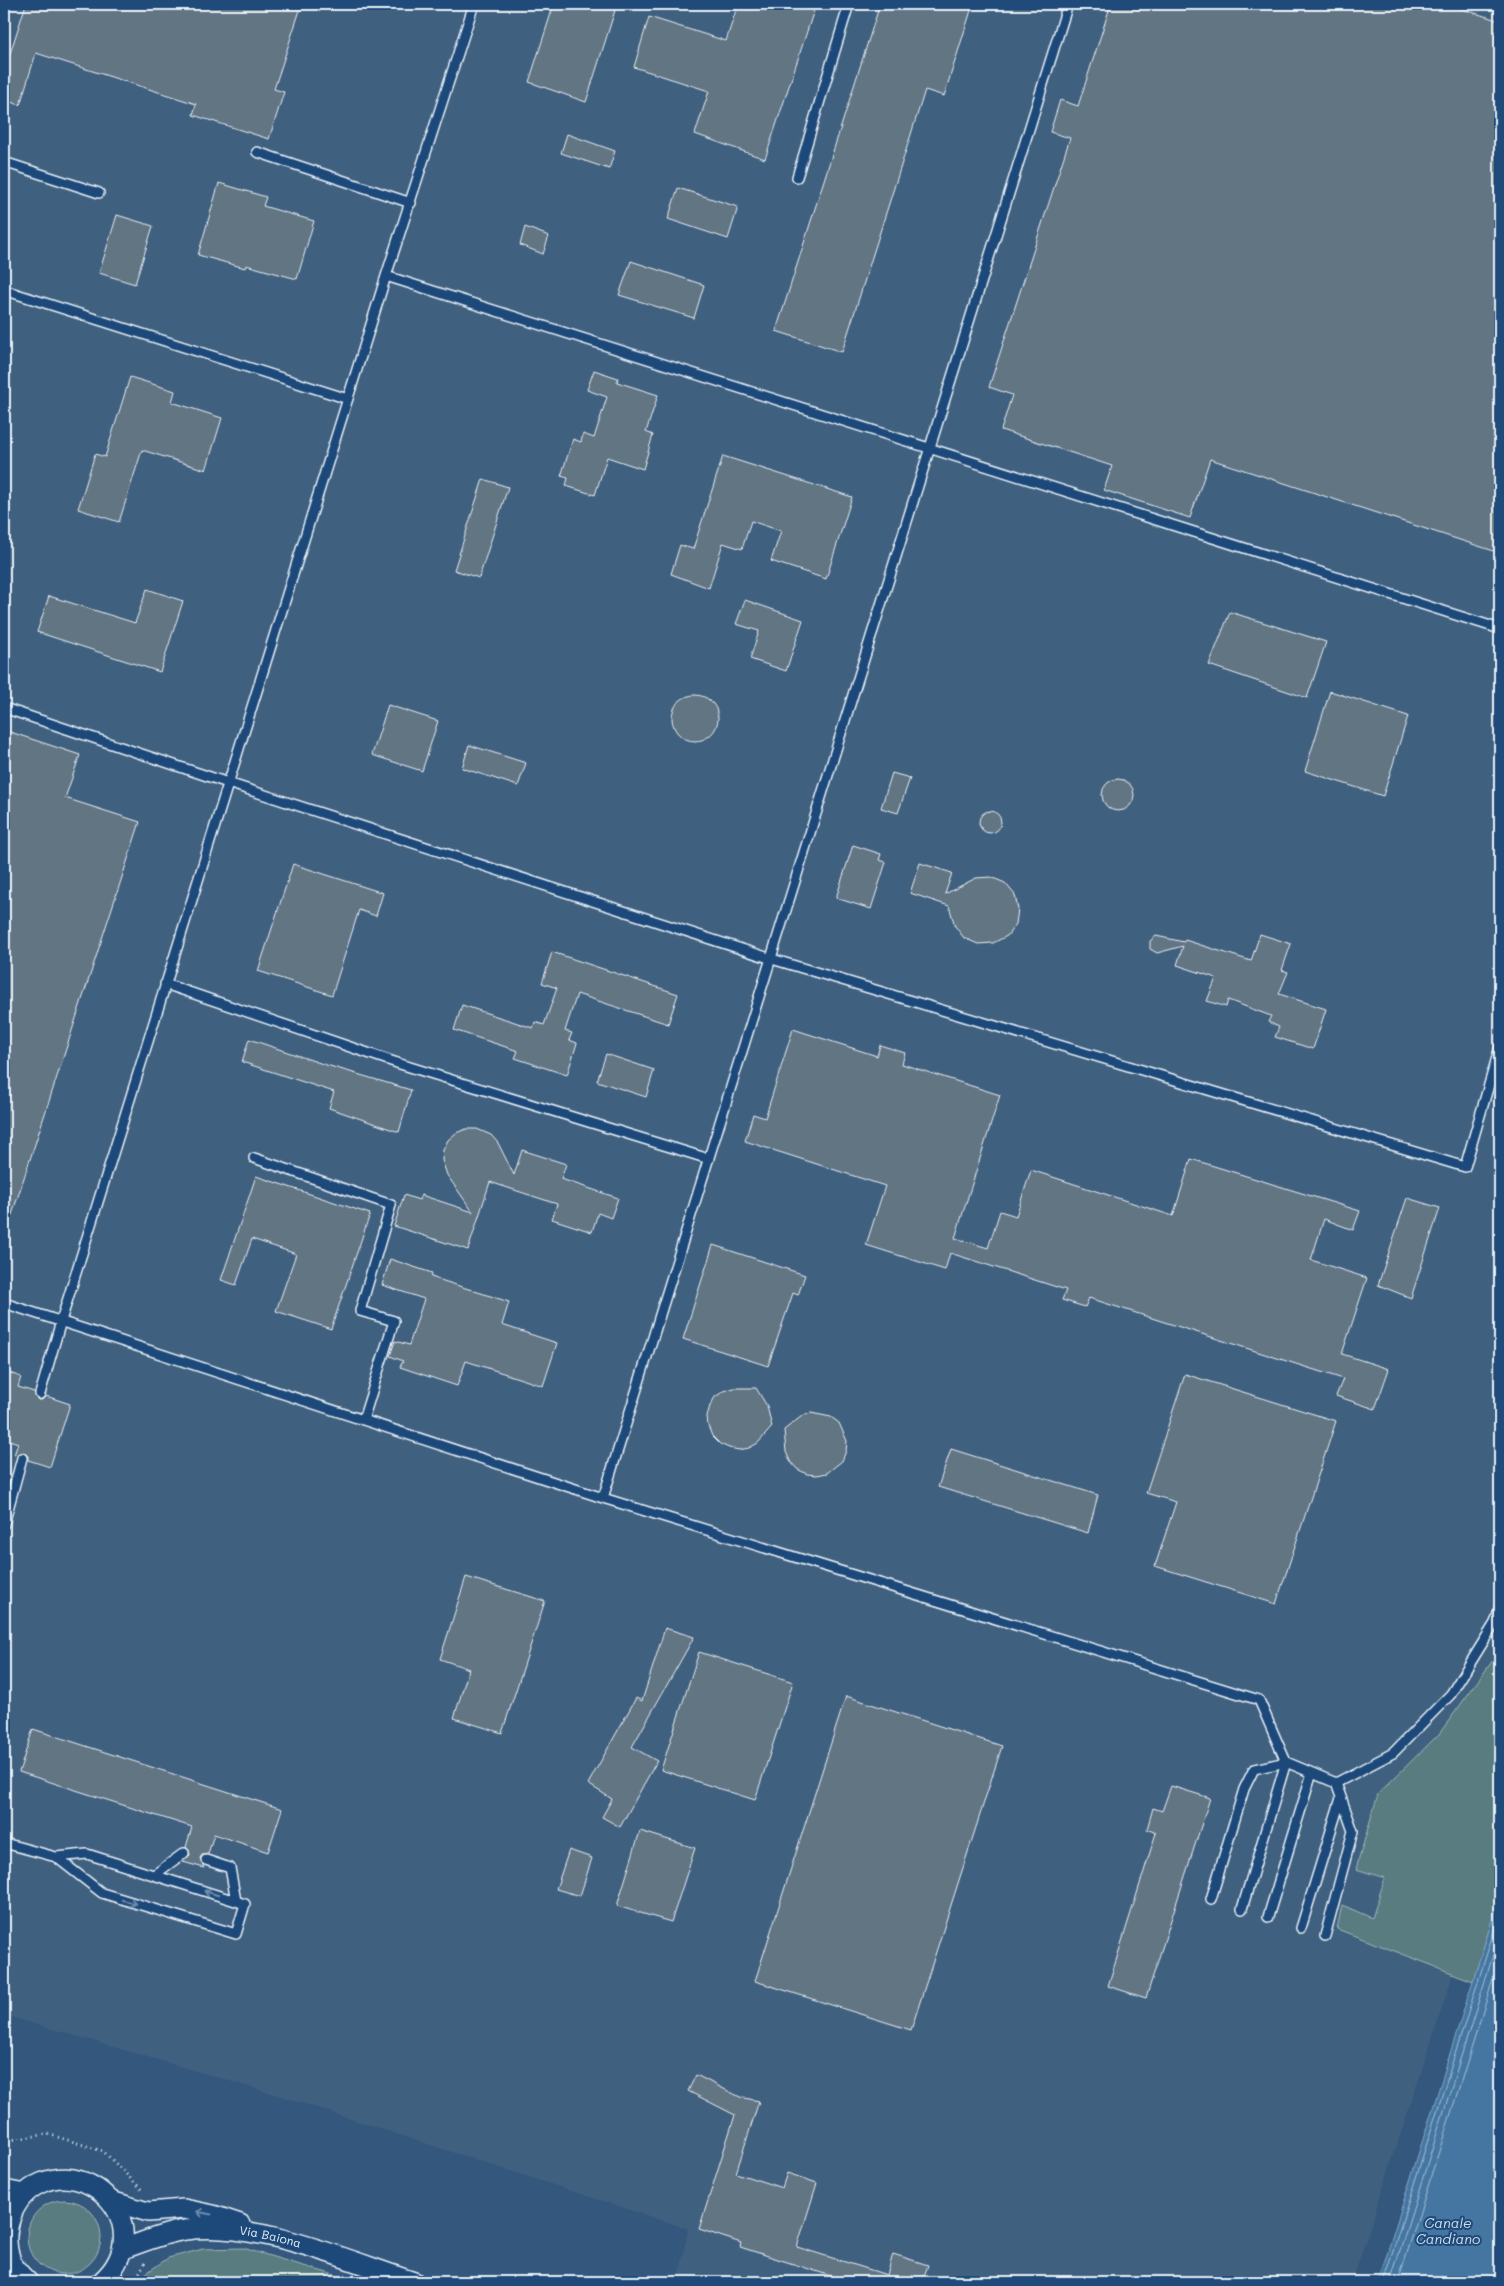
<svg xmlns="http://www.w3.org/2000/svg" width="1504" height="2286" viewBox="0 0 1504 2286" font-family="Mali,sans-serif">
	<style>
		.built { fill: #41607f }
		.green { fill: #597b7f; stroke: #a0b6bc }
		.water { fill: #4476a1; stroke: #86a7c4 }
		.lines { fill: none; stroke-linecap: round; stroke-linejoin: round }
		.shore { stroke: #a6c0d5; stroke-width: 1 }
		.building { fill: #627583; stroke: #e8f1f8 }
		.lane-casing { stroke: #e8f1f8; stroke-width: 12 }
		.street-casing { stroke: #e8f1f8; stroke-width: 22 }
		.path { stroke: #e8f1f8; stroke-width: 3; stroke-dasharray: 1 4; stroke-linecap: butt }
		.lane { stroke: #1f4a7a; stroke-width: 9 }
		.street { stroke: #1f4a7a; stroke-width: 19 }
		.oneway { stroke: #6f8dac }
		.labels { text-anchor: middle; stroke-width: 4; stroke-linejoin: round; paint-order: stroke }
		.street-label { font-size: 12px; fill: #e8f1f8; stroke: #1f4a7a }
		.water-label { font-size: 14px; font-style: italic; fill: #cfdfeb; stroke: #1f4a7a }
	</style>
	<rect width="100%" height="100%" fill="#33577d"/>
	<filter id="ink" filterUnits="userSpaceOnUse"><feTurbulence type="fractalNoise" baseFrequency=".02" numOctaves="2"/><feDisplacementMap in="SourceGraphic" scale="10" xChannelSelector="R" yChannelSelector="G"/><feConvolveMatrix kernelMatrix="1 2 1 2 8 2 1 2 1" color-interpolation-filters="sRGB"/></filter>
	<g filter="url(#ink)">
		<path class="built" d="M 4,4 L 1500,4 L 1500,1832 L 1352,2282 L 678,2282 L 688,2229 L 274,2094 L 4,2015 Z"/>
		<path class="green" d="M 1494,1659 L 1500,1661 L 1500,1895 L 1473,1981 L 1337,1929 L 1342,1905 L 1372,1918 L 1385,1878 L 1356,1869 L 1378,1794 L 1439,1734 Z
			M27 2237a37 37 0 1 1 74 0a37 37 0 1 1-74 0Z
			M 243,2248 L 358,2282 L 148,2282 L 142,2276 L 168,2258 L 203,2249 Z"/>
		<path class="water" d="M 1500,1895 L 1500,2282 L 1378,2282 Z"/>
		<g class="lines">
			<path class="shore" d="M 1383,2282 L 1500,1912
				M 1390,2282 L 1500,1933
				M 1398,2282 L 1500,1957"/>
		</g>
		<path class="building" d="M 26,4 L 302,4 L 274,89 L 284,92 L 269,139 L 193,115 L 196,104 L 36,53 L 20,105 L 4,100 L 4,72 Z
			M 554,4 L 617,4 L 586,102 L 529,82 Z
			M 738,4 L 816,4 L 765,159 L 695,134 L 709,91 L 634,67 L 649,17 L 726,41 Z
			M 880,4 L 973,4 L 944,96 L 925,90 L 842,352 L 776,331 Z
			M 1111,4 L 1447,4 L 1500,21 L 1500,553 L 1210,459 L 1190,518 L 1104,490 L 1112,466 L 1001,430 L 1012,395 L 989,387 L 1070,138 L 1050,132 L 1060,100 L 1078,106 Z
			M 567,134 L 615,151 L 609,169 L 561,153 Z
			M 219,183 L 266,197 L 263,206 L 314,221 L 297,279 L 246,265 L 245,268 L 198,255 Z
			M 678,188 L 738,207 L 728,239 L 668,219 Z
			M 117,215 L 153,226 L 135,284 L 99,273 Z
			M 525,227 L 549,236 L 543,254 L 520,245 Z
			M 631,261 L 704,285 L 694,318 L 619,295 Z
			M 594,370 L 618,378 L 617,382 L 658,395 L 646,432 L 653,435 L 643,469 L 607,457 L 595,495 L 566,486 L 568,478 L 561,476 L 573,439 L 581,442 L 583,434 L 594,438 L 607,397 L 587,390 Z
			M 130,377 L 175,391 L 172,402 L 222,418 L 206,470 L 142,450 L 119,522 L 78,509 L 95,454 L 105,457 Z
			M 723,456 L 852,497 L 826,579 L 771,561 L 781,531 L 751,521 L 742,549 L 723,543 L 709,588 L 671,574 L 680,545 L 693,549 Z
			M 483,479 L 508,487 L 479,578 L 454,570 Z
			M 147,589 L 183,601 L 160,672 L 37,632 L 49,596 L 135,623 Z
			M 745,600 L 803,620 L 786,671 L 750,659 L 759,631 L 736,624 Z
			M 1230,612 L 1326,642 L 1307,698 L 1209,665 Z
			M 1330,691 L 1408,716 L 1383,796 L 1305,771 Z
			M672 718a23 23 0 1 1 46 0a23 23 0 1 1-46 0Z
			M 388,705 L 438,721 L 422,771 L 372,755 Z
			M 4,730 L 80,755 L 65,798 L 140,822 L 7,1230 L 4,1230 Z
			M 469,745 L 526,763 L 518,786 L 462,768 Z
			M 892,773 L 910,778 L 898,813 L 881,808 Z
			M1102 795a16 16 0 1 1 32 0a16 16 0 1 1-32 0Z
			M979 822a11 11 0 1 1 22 0a11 11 0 1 1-22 0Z
			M 853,845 L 881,854 L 879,860 L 886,862 L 871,909 L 836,898 Z
			M 920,863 L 952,873 L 945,894 L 976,878 L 991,877 L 1005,883 L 1015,895 L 1018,909 L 1016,924 L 1007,936 L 993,943 L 978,944 L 964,938 L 955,926 L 949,906 L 910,893 Z
			M 293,864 L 383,893 L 376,916 L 359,910 L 332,995 L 258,971 Z
			M 1260,934 L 1291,944 L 1282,970 L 1288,972 L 1279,994 L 1326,1009 L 1313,1049 L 1275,1037 L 1279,1027 L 1268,1022 L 1271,1016 L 1228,1000 L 1226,1007 L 1207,1001 L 1216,978 L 1177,965 L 1183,946 L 1157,953 L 1150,949 L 1150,941 L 1156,936 L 1184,942 L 1185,940 L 1251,961 Z
			M 552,952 L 678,994 L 668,1024 L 577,994 L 565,1031 L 572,1033 L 569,1040 L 577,1043 L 567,1075 L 515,1058 L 518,1051 L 454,1030 L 462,1005 L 533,1028 L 535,1022 L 544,1025 L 557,988 L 542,983 Z
			M 793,1029 L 877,1056 L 880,1045 L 905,1053 L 902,1064 L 1000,1095 L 955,1238 L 988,1248 L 1000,1211 L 1016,1216 L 1031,1170 L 1173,1216 L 1191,1159 L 1360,1211 L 1353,1230 L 1324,1219 L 1311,1260 L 1367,1278 L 1342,1354 L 1389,1369 L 1375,1409 L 1336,1396 L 1343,1379 L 1089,1298 L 1085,1307 L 1062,1300 L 1066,1290 L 950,1253 L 945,1270 L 866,1245 L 885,1186 L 745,1141 L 753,1114 L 765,1118 Z
			M 249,1039 L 323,1064 L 411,1090 L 399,1132 L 329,1108 L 334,1092 L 242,1062 Z
			M 606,1054 L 654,1070 L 646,1097 L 597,1081 Z
			M 466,1129 L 477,1129 L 491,1135 L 498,1143 L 514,1175 L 522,1150 L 566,1164 L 561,1179 L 618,1198 L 611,1218 L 598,1213 L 592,1232 L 552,1219 L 557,1204 L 490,1182 L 468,1250 L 394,1226 L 404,1195 L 419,1200 L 421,1195 L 473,1212 L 447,1175 L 442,1160 L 443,1150 L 448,1140 L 456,1133 Z
			M 256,1176 L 370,1214 L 331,1329 L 276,1311 L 296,1254 L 252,1239 L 236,1285 L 221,1280 Z
			M 1407,1198 L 1440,1208 L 1411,1298 L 1378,1285 Z
			M 713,1245 L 805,1275 L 798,1295 L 793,1293 L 768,1366 L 683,1339 Z
			M 390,1259 L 432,1273 L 431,1277 L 509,1302 L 502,1325 L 557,1343 L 543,1386 L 466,1361 L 457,1386 L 400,1367 L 403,1361 L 390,1356 L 395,1341 L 409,1345 L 424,1299 L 382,1285 Z
			M 4,1371 L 21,1377 L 18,1387 L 34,1392 L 38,1400 L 42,1400 L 46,1396 L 70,1404 L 50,1467 L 28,1460 L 28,1456 L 24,1452 L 14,1455 L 18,1443 L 4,1438 Z
			M 1185,1374 L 1336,1421 L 1276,1604 L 1155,1566 L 1176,1502 L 1146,1493 Z
			M 734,1388 L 756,1388 L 767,1406 L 772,1427 L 758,1443 L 749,1448 L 739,1450 L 729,1448 L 720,1444 L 712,1436 L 708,1426 L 707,1416 L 710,1406 L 715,1397 L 724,1391 Z
			M 811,1413 L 831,1417 L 839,1423 L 847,1441 L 846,1451 L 842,1461 L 827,1473 L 817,1475 L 807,1474 L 797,1469 L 790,1461 L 786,1452 L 784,1430 L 802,1416 Z
			M 951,1449 L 1098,1495 L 1088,1533 L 938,1487 Z
			M 466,1577 L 545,1601 L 502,1733 L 454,1718 L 469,1669 L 440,1659 Z
			M 665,1628 L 694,1637 L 632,1747 L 657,1761 L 620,1827 L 602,1817 L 612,1799 L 588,1784 L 636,1698 L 642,1701 Z
			M 699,1652 L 793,1682 L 755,1800 L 661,1770 Z
			M 846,1696 L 1002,1746 L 911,2030 L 755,1981 Z
			M 33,1729 L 282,1809 L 268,1852 L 214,1834 L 208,1854 L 202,1855 L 200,1858 L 204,1868 L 183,1862 L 190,1855 L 189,1850 L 186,1847 L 192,1827 L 19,1772 Z
			M 1171,1786 L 1210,1798 L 1146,1998 L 1108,1986 L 1156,1833 L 1147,1829 L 1153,1808 L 1162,1811 Z
			M 640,1831 L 695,1848 L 671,1922 L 617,1906 Z
			M 569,1850 L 592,1858 L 580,1896 L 556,1889 Z
			M 696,2075 L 740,2097 L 759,2101 L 736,2173 L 782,2188 L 787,2173 L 817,2183 L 797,2247 L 887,2275 L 893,2254 L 928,2265 L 922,2282 L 850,2282 L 740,2247 L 741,2243 L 699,2229 L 735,2115 L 688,2091 Z"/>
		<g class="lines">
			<g class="lane-casing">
				<path id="lane" d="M 257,152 L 411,203
					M 4,162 L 99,193
					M 797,177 L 849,4
					M 386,276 L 1500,629
					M 4,290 L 348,399
					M 4,708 L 228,783 L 772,959 L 1465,1167 L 1500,1047
					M 165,984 L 400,1064 L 709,1159
					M 254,1158 L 391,1205 L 360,1311 L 394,1321 L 363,1420
					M 4,1303 L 603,1498 L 1259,1700 L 1286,1762 L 1336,1783 L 1353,1831 L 1325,1936
					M 40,1394 L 61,1321 L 386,276 L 474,4
					M 603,1498 L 1068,4
					M 4,1524 L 22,1458
					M 1336,1783 L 1393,1753 L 1451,1694 L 1495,1623 L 1500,1607
					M 4,1843 L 56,1857 L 87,1854 L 245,1904 L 236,1934 L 102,1893 L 56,1857
					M 206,1860 L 230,1868 L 236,1901
					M 154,1875 L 184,1853
					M 1211,1899 L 1244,1789 L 1254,1769 L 1286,1762 L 1242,1909
					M 1268,1917 L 1312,1773
					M 1301,1928 L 1341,1798
					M 110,2274 L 125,2282"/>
			</g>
			<g class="street-casing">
				<g id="street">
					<path d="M 4,2190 L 25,2194"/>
					<path d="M 111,2201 L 148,2212 L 184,2209 L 213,2215 L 240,2224"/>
					<path id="s1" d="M 123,2249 C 143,2242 164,2233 185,2230 C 257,2220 346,2260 414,2282"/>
					<path d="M 28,2282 C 22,2276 15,2270 11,2261 C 0,2233 12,2196 41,2183 C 74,2168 114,2190 122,2224 C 127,2247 118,2267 101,2282"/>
				</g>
			</g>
			<path class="path" d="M 4,2141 L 48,2134 L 103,2151 L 142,2190
				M 137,2277 L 146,2261"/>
			<use href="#lane" class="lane"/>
			<use href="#street" class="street"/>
		</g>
		<defs><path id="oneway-shaft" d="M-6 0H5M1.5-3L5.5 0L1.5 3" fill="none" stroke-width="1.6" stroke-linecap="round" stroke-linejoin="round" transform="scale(1.25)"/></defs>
		<g class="oneway">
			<use href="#oneway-shaft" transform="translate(211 1893) rotate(-163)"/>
			<use href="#oneway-shaft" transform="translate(129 1902) rotate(17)"/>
			<use href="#oneway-shaft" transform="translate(204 2213) rotate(-169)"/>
		</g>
	</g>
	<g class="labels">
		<g class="street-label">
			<text dy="4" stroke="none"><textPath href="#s1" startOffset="151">Via Baiona</textPath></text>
		</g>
		<g class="water-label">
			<text x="1448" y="2228">Canale<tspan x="1448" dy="16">Candiano</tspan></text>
		</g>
	</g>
	<rect width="1504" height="2286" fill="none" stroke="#1f4a7a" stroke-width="20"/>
	<rect x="10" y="10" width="1484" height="2266" fill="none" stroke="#e8f1f8" stroke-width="2" filter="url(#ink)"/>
</svg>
